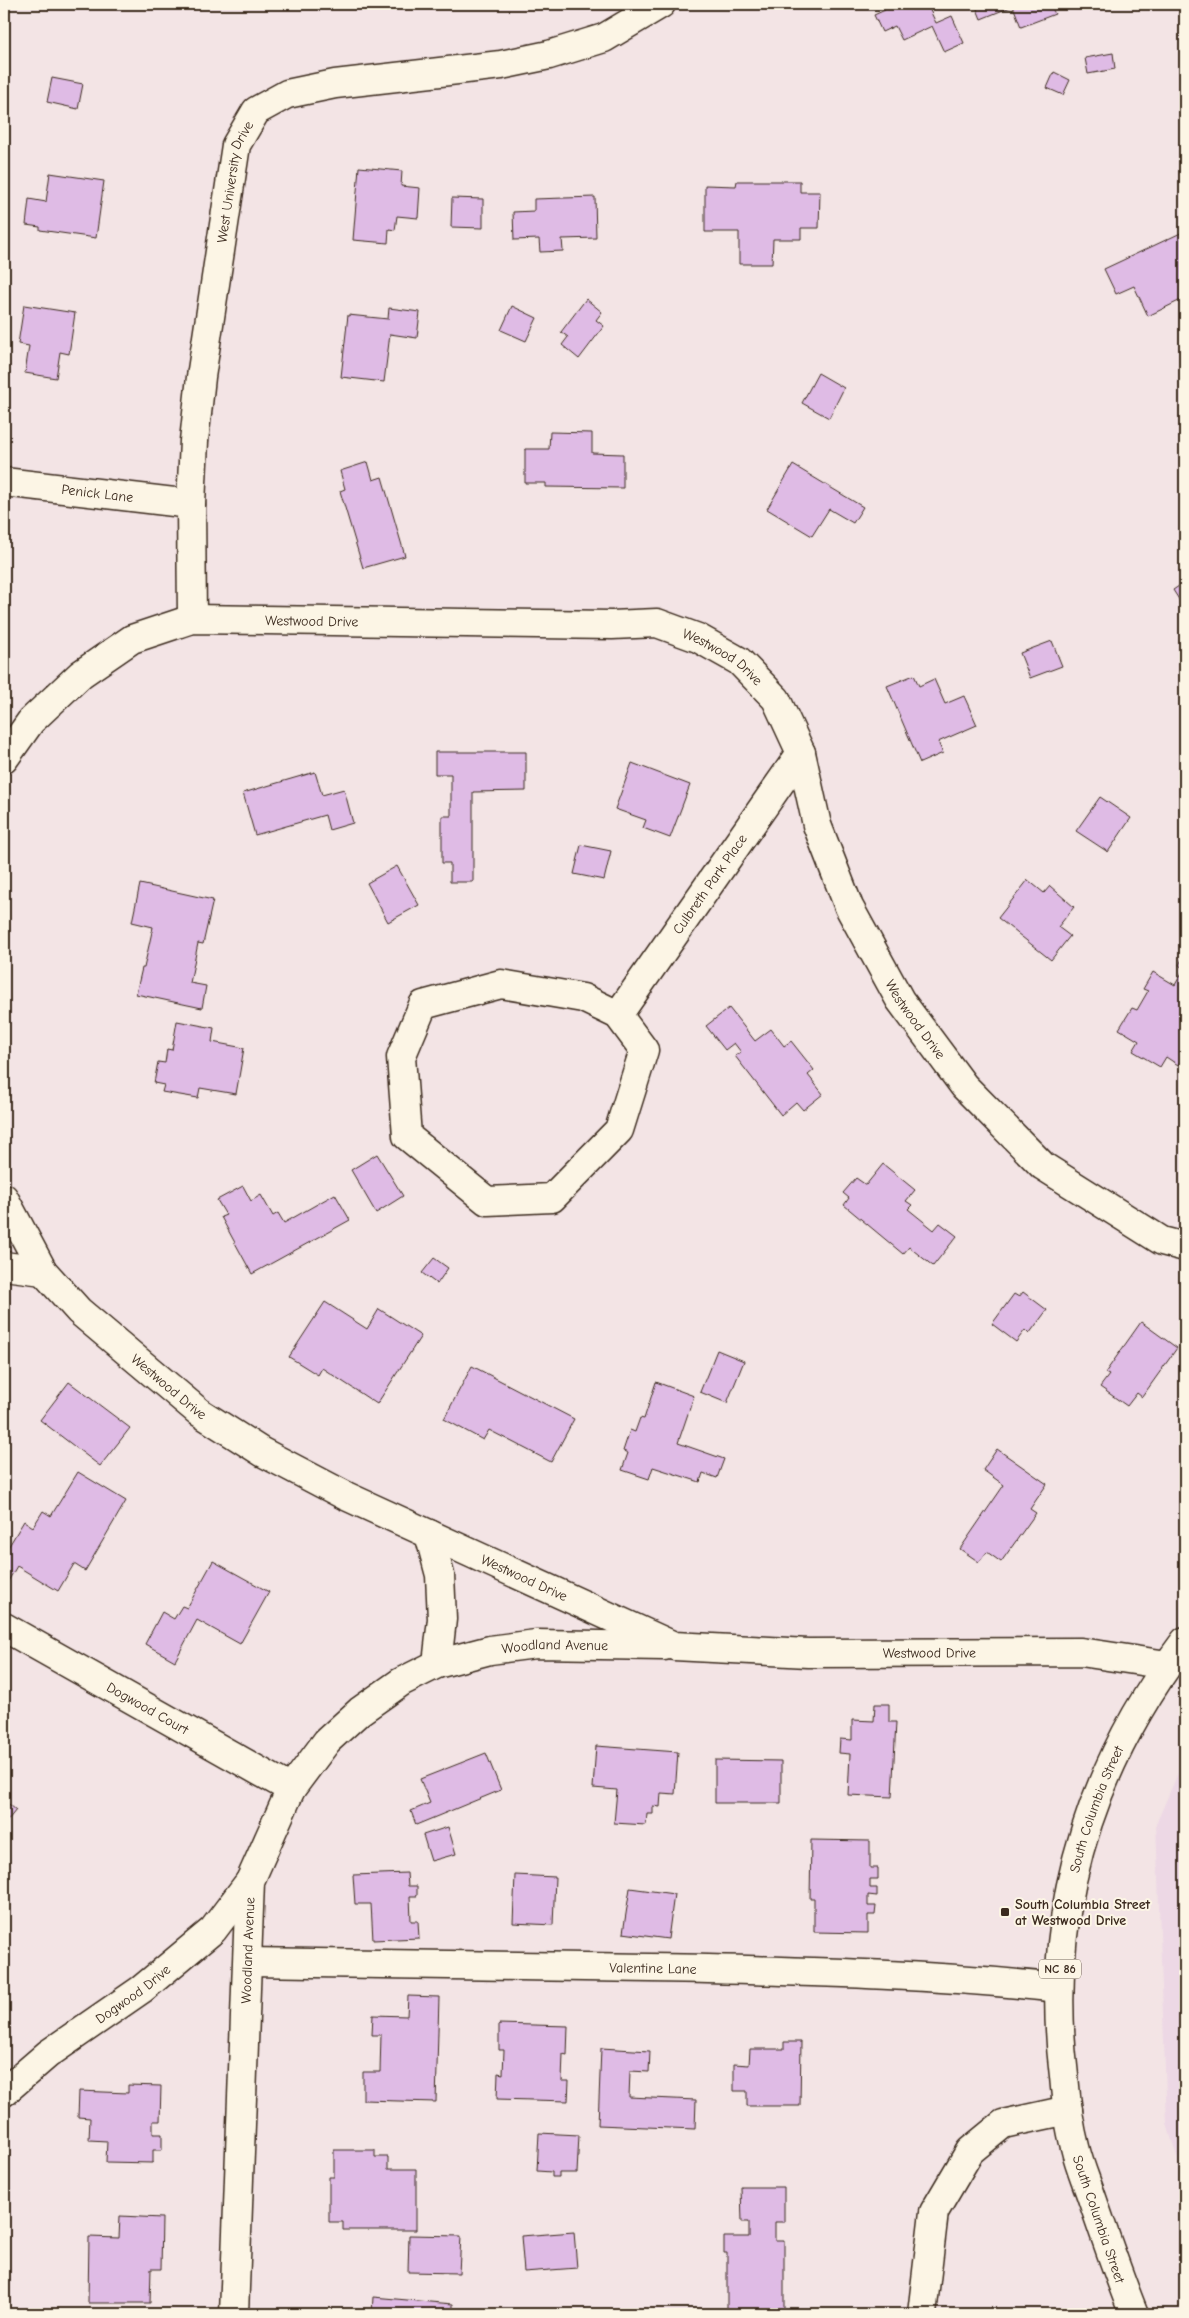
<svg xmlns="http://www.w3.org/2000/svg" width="1189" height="2318" viewBox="0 0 1189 2318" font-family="'Comic Neue',sans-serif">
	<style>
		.built { fill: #edd8e5 }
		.building { fill: #dfbbe5; stroke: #3b2a1e }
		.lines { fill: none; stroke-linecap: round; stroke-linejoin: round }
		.minor-casing { stroke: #3b2a1e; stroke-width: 31 }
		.major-casing { stroke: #3b2a1e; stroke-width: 31 }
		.minor { stroke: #fcf5e5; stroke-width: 28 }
		.major { stroke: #fcf5e5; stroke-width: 28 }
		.poi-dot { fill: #3b2a1e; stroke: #fcf5e5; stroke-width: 2 }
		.labels { text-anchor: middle; stroke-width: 4; stroke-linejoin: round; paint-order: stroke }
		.shield { fill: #fcf5e5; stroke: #75675a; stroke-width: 1 }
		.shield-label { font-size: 12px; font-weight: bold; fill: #3b2a1e }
		.street-label { font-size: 14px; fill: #3b2a1e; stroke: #fcf5e5 }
		.poi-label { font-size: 14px; font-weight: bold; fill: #3b2a1e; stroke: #fcf5e5; text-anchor: start }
	</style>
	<rect width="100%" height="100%" fill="#f3e4e5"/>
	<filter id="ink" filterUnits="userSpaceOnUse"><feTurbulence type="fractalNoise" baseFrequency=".02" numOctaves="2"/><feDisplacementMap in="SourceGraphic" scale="10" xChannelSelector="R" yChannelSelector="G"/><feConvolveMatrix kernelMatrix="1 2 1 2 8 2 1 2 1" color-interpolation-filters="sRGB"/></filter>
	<g filter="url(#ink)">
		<path class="built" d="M 1185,1757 L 1185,2183 L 1167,2124 L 1156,1824 Z"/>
		<path class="building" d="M 882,4 L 927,4 L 936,23 L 952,16 L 964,43 L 944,52 L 932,26 L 902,40 L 895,26 L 882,32 L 874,15 L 885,10 Z
			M 975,4 L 1050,4 L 1055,14 L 1021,27 L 1013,6 L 981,19 Z
			M 1113,53 L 1115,69 L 1088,74 L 1085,58 Z
			M 1054,72 L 1070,80 L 1063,95 L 1047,88 Z
			M 52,78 L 83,84 L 78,109 L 47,102 Z
			M 359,167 L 402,171 L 401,186 L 420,188 L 418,218 L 397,216 L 395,230 L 389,229 L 388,243 L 353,240 Z
			M 50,173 L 104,181 L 96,238 L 40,230 L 40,227 L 26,225 L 29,199 L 46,202 Z
			M 737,181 L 800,181 L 800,192 L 820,192 L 819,228 L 801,228 L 801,239 L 773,239 L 772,264 L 739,264 L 739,232 L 705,232 L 705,185 L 736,186 Z
			M 595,197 L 596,238 L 562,239 L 563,251 L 540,252 L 539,239 L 514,240 L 513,212 L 534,211 L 534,199 Z
			M 452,198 L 483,199 L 483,228 L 451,227 Z
			M 1185,231 L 1185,298 L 1148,316 L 1134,286 L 1116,294 L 1104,269 Z
			M 586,299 L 602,312 L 596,320 L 604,326 L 579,359 L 562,345 L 568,337 L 561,332 Z
			M 24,305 L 75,313 L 69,354 L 60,352 L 56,378 L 25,373 L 29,346 L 18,344 Z
			M 512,306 L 537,318 L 526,341 L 501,330 Z
			M 389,308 L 420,312 L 417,338 L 390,334 L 384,382 L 341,377 L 348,315 L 388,319 Z
			M 818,373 L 844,388 L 829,418 L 802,403 Z
			M 550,432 L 592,433 L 592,453 L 623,454 L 623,488 L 546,487 L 546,483 L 525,483 L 525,449 L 549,449 Z
			M 368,462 L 373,480 L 382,477 L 405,556 L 363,568 L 340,491 L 345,489 L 340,471 Z
			M 793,465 L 863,507 L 853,523 L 829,509 L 812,536 L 767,509 Z
			M 1185,582 L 1185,609 L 1173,590 Z
			M 1052,641 L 1062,666 L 1030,678 L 1020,653 Z
			M 914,675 L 919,686 L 934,679 L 945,704 L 964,696 L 977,725 L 938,742 L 943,753 L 920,763 L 887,686 Z
			M 435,752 L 526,752 L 526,791 L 473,792 L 473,882 L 450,882 L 450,863 L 442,863 L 442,816 L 451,816 L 451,774 L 435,774 Z
			M 632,763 L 690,785 L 670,838 L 643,828 L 646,820 L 615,809 Z
			M 315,772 L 322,795 L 344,789 L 353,823 L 329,830 L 325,815 L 255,835 L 243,793 Z
			M 1100,797 L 1131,818 L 1108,852 L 1076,831 Z
			M 581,845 L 611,851 L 604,880 L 574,874 Z
			M 397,866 L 419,905 L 388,922 L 367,883 Z
			M 1028,880 L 1044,893 L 1050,886 L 1074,907 L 1058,927 L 1070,936 L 1051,960 L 998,918 Z
			M 140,884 L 213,900 L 203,944 L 198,943 L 190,983 L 206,986 L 202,1008 L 136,994 L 142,968 L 144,968 L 153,927 L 132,922 Z
			M 1185,953 L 1185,1053 L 1178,1065 L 1166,1057 L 1160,1067 L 1133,1051 L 1139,1041 L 1119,1029 L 1132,1008 L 1137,1010 L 1148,991 L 1143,989 L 1153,972 L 1175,985 L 1184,969 L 1179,965 Z
			M 729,1008 L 755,1041 L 771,1029 L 784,1046 L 791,1041 L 814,1070 L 808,1075 L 823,1094 L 803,1110 L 796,1102 L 781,1115 L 735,1056 L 741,1052 L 734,1043 L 725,1050 L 706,1026 Z
			M 177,1021 L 214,1028 L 212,1042 L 244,1048 L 236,1094 L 200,1088 L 198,1098 L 162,1092 L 164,1085 L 154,1083 L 158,1062 L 165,1063 L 167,1049 L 172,1050 Z
			M 377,1154 L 403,1196 L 376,1213 L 351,1170 Z
			M 883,1164 L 915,1190 L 906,1201 L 912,1205 L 908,1209 L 934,1230 L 940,1223 L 957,1236 L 933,1266 L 909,1247 L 903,1254 L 844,1205 L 849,1198 L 843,1193 L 856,1178 L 866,1185 Z
			M 243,1186 L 251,1201 L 261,1195 L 273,1216 L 278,1213 L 284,1223 L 335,1194 L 350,1220 L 252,1274 L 221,1217 L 226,1215 L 217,1200 Z
			M 434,1258 L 448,1268 L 437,1284 L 422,1273 Z
			M 1023,1292 L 1047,1310 L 1029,1334 L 1025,1330 L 1016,1342 L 992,1324 L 1014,1294 L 1019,1297 Z
			M 325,1302 L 367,1329 L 379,1309 L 421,1336 L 377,1404 L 322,1368 L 318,1375 L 289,1357 Z
			M 1141,1322 L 1177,1348 L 1142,1397 L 1137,1393 L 1127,1406 L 1100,1387 L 1109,1375 L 1105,1373 Z
			M 717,1350 L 744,1361 L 727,1403 L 700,1392 Z
			M 472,1366 L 574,1419 L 551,1462 L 489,1430 L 483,1440 L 444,1419 Z
			M 69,1382 L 130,1428 L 100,1466 L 40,1420 Z
			M 656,1382 L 694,1396 L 678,1443 L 724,1459 L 717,1478 L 703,1473 L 700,1482 L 653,1467 L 649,1479 L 622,1470 L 628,1453 L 623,1451 L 630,1430 L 635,1432 L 640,1418 L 644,1419 Z
			M 997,1449 L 1047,1484 L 1030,1509 L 1036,1513 L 1001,1562 L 987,1552 L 979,1562 L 960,1549 L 1004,1485 L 983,1470 Z
			M 78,1472 L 126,1501 L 85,1571 L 74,1564 L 58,1591 L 17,1566 L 4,1588 L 4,1554 L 24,1521 L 33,1527 L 43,1511 L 51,1516 Z
			M 213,1561 L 269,1592 L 240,1644 L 197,1620 L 175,1661 L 145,1644 L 162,1612 L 174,1619 L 182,1606 L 187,1608 Z
			M 875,1704 L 889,1704 L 889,1722 L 896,1722 L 892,1797 L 848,1795 L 850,1754 L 839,1753 L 840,1739 L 852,1740 L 852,1720 L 874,1721 Z
			M 596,1746 L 678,1752 L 675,1794 L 661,1793 L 660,1807 L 653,1806 L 653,1814 L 647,1814 L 646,1825 L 614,1823 L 617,1790 L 593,1788 Z
			M 486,1753 L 501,1790 L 416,1825 L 411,1811 L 430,1803 L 420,1779 Z
			M 715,1760 L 781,1761 L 781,1803 L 715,1803 Z
			M 4,1800 L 16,1810 L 4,1825 Z
			M 448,1827 L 456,1854 L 431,1861 L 423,1835 Z
			M 811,1840 L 870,1841 L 870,1868 L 878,1868 L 878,1879 L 870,1879 L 870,1888 L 877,1888 L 877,1896 L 868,1895 L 868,1906 L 876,1906 L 875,1915 L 868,1915 L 868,1933 L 814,1932 L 814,1899 L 810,1899 Z
			M 407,1873 L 408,1886 L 417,1886 L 417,1896 L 410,1896 L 411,1921 L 418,1921 L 419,1938 L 373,1940 L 371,1904 L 355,1904 L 353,1875 Z
			M 515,1875 L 555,1877 L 553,1925 L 513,1923 Z
			M 630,1888 L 674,1894 L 668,1939 L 623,1933 Z
			M 408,1996 L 439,1997 L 436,2102 L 363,2100 L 363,2072 L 380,2072 L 381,2035 L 372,2035 L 373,2015 L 407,2016 Z
			M 499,2024 L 568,2026 L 567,2055 L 563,2054 L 562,2081 L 569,2081 L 568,2101 L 497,2099 L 498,2073 L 503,2074 L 504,2050 L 499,2050 Z
			M 784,2042 L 801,2042 L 800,2106 L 747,2106 L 747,2091 L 734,2091 L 734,2064 L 749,2065 L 750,2049 L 784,2049 Z
			M 601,2048 L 650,2051 L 649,2072 L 630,2071 L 629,2097 L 696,2100 L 695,2129 L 598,2125 Z
			M 128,2085 L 161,2086 L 160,2121 L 153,2121 L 153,2134 L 162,2134 L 162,2150 L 153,2150 L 153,2163 L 106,2162 L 107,2141 L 89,2140 L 90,2118 L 78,2117 L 79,2091 L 128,2093 Z
			M 539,2133 L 579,2135 L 577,2173 L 559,2173 L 559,2177 L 552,2177 L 552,2172 L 537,2171 Z
			M 334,2150 L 375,2150 L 375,2157 L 388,2157 L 388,2169 L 416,2169 L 416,2230 L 343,2230 L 343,2222 L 329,2222 L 329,2177 L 334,2177 Z
			M 741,2187 L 784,2187 L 784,2222 L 775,2222 L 775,2241 L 784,2241 L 784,2314 L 727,2314 L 727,2253 L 724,2253 L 724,2237 L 749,2237 L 749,2222 L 742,2222 Z
			M 120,2216 L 162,2218 L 161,2269 L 151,2269 L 150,2303 L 88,2303 L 89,2237 L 119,2238 Z
			M 574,2232 L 577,2268 L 524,2272 L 521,2236 Z
			M 409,2235 L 461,2236 L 459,2273 L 408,2272 Z
			M 373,2297 L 453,2304 L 453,2314 L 372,2314 Z"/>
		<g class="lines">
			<g class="minor-casing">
				<g id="minor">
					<path id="s1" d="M 4,482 L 191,504"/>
					<path id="s2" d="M 192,619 L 191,504 L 194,441 L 201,377 L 236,145 L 256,111 L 287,94 L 335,84 L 501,65 L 549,55 L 604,38 L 661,4"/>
					<path id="s3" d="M 4,759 L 31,721 L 81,674 L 132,639 L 192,619 L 612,625 L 657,623 L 698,638 L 739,661 L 776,699 L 801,753 L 817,825 L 849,907 L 900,1000 L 964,1086 L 1043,1166 L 1162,1241 L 1185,1247"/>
					<path d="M 501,984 L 583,998 L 618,1015 L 644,1050 L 619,1130 L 552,1198 L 487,1201 L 407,1136 L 401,1057 L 423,1005 Z"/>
					<path id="s4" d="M 618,1015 L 801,753"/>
					<path id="s5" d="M 4,1198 L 43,1271 L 79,1311 L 199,1412 L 262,1452 L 346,1496 L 674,1646 L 808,1653 L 1081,1652 L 1167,1665"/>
					<path d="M 4,1266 L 43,1271"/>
					<path d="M 429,1534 L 440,1575 L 442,1619 L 437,1664"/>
					<path id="s6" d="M 4,1627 L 291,1789"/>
					<path id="s7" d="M 248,1962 C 402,1964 555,1966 708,1969 C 825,1972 942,1975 1058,1988"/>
					<path id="s8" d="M 4,2092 L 48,2054 L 142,1989 L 213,1930 L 250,1881"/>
					<path id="s9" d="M 234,2314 L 250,1881 L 291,1789 L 327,1741 L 360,1711 L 401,1682 L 437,1664 L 490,1650 L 536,1644 L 664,1646"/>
					<path d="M 922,2314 L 934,2212 L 970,2151 L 1003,2124 L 1068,2110"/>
				</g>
			</g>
			<g class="major-casing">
				<g id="major">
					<path id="s10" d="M 1134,2314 C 1119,2277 1106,2239 1093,2201 C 1087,2183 1079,2165 1075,2147 C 1069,2124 1066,2100 1064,2076 C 1044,1915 1088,1770 1185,1641"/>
				</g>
			</g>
			<use href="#minor" class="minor"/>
			<use href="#major" class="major"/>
		</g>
	</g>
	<rect class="poi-dot" x="1000" y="1907" width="10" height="10" rx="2.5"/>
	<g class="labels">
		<rect class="shield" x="1039" y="1959.5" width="42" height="19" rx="4"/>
		<g class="shield-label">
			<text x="1060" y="1973">NC 86</text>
		</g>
		<g class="street-label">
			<text dy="5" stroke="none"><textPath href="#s2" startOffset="441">West University Drive</textPath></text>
			<text dy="5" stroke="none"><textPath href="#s1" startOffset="94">Penick Lane</textPath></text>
			<text dy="5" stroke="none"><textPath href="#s3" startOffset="360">Westwood Drive</textPath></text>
			<text dy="5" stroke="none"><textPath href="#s3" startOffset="780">Westwood Drive</textPath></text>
			<text dy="5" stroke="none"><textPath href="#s4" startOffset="160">Culbreth Park Place</textPath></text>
			<text dy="5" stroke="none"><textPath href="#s3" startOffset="1201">Westwood Drive</textPath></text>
			<text dy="5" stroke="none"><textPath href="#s5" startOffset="254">Westwood Drive</textPath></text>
			<text dy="5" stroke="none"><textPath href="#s5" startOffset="659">Westwood Drive</textPath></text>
			<text dy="5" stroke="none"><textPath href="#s9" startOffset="849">Woodland Avenue</textPath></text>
			<text dy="5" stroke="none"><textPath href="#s5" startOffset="1079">Westwood Drive</textPath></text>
			<text dy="5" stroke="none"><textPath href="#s6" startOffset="165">Dogwood Court</textPath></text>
			<text dy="5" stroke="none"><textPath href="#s10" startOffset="521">South Columbia Street</textPath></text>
			<text dy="5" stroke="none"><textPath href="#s9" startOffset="364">Woodland Avenue</textPath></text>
			<text dy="5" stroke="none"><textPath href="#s7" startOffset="405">Valentine Lane</textPath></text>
			<text dy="5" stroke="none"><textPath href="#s8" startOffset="162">Dogwood Drive</textPath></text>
			<text transform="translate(1099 2219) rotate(71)" y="5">South Columbia Street</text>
		</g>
		<g class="poi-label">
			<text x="1015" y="1909">South Columbia Street<tspan x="1015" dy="16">at Westwood Drive</tspan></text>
		</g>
	</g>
	<rect width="1189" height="2318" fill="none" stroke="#fcf5e5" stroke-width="20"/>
	<rect x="10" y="10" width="1169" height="2298" fill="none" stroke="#3b2a1e" stroke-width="2" filter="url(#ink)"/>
</svg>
